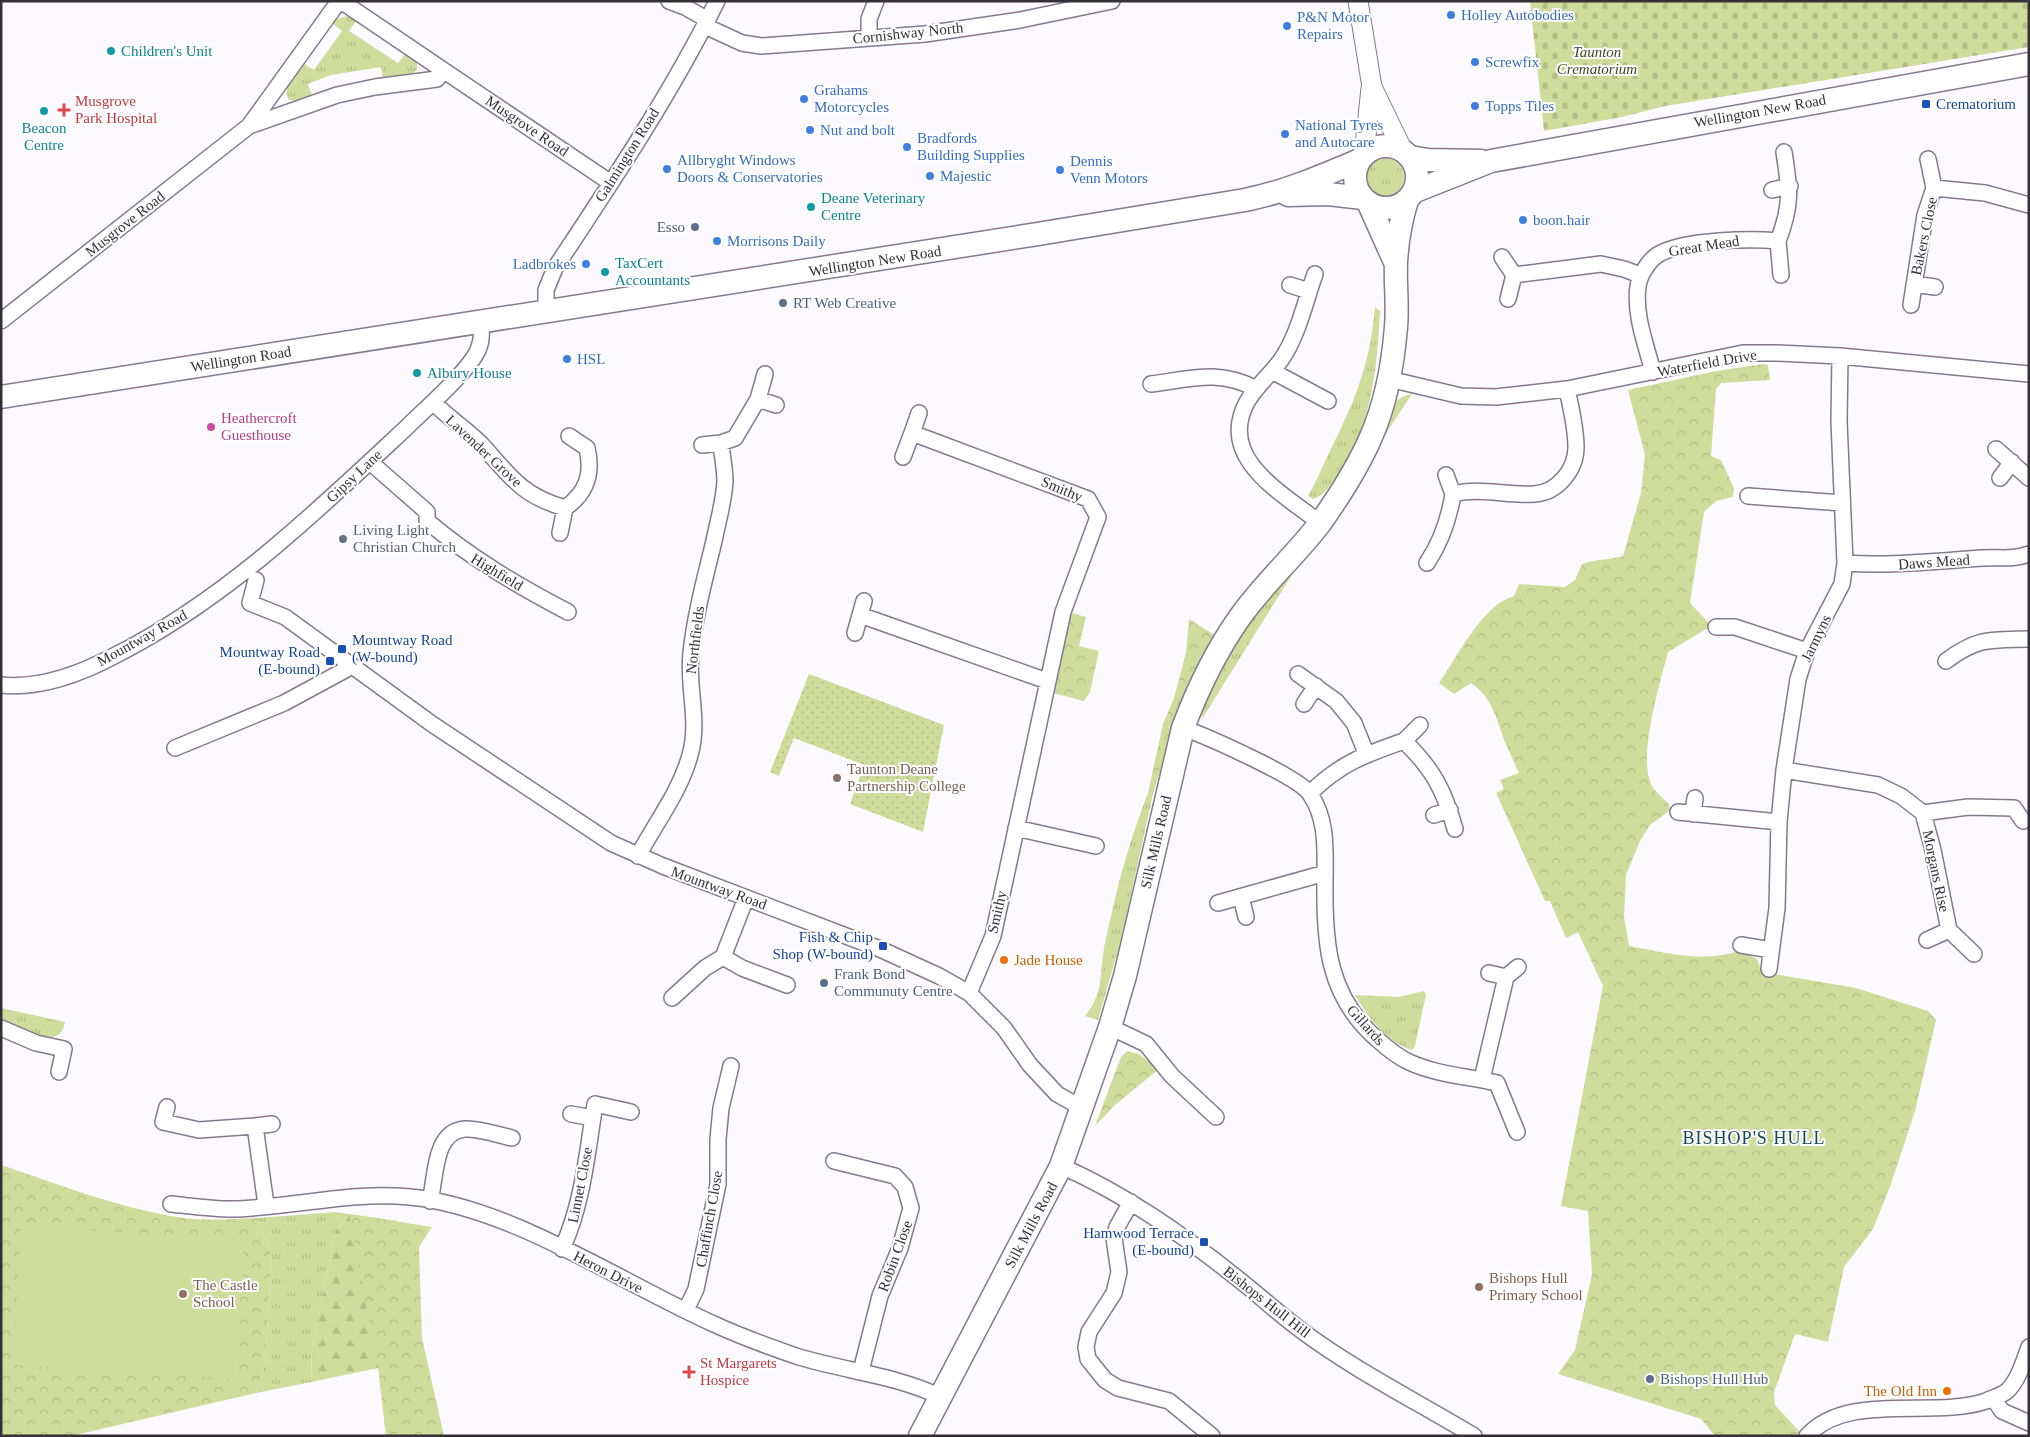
<svg xmlns="http://www.w3.org/2000/svg" width="2030" height="1437" viewBox="0 0 2030 1437" font-family="'Times New Roman',serif">
	<style>
		.grass { fill: url(#grass-tufts) }
		.forest { fill: url(#forest-firs) }
		.cemetery { fill: url(#cemetery-stones) }
		.park { fill: url(#park-crowns) }
		.garden { fill: url(#garden-dots) }
		.pitch { fill: #cedd9b }
		.lines { fill: none; stroke-linecap: round; stroke-linejoin: round }
		.minor-casing { stroke: #85798c; stroke-width: 18 }
		.tertiary-casing { stroke: #85798c; stroke-width: 21 }
		.primary-casing { stroke: #85798c; stroke-width: 25 }
		.minor { stroke: #fff; stroke-width: 15 }
		.tertiary { stroke: #fff; stroke-width: 19 }
		.primary { stroke: #fff; stroke-width: 22 }
		.shop-dot { fill: #3f7fe0; stroke: #fff; stroke-width: 2 }
		.culture-dot { fill: #0f9aa8; stroke: #fff; stroke-width: 2 }
		.transit-dot { fill: #1a4fb4; stroke: #fff; stroke-width: 2 }
		.health-dot { fill: #e0444e; stroke: #fff; stroke-width: 2 }
		.service-dot { fill: #5c6f8a; stroke: #fff; stroke-width: 2 }
		.hotel-dot { fill: #d1479c; stroke: #fff; stroke-width: 2 }
		.worship-dot { fill: #6b7280; stroke: #fff; stroke-width: 2 }
		.education-dot { fill: #8d6e63; stroke: #fff; stroke-width: 2 }
		.food-dot { fill: #e8710a; stroke: #fff; stroke-width: 2 }
		.labels { text-anchor: middle; stroke-width: 4; stroke-linejoin: round; paint-order: stroke }
		.shop-label { font-size: 15px; fill: #366cbe; stroke: #fff; text-anchor: start }
		.street-label { font-size: 15px; fill: #353038; stroke: #fff }
		.culture-label { font-size: 15px; fill: #0d838f; stroke: #fff; text-anchor: start }
		.park-label { font-size: 15px; font-style: italic; fill: #3f461f; stroke: #fff }
		.health-label { font-size: 15px; fill: #be3a42; stroke: #fff; text-anchor: start }
		.transit-label { font-size: 15px; fill: #164399; stroke: #fff; text-anchor: end }
		.service-label { font-size: 15px; fill: #4e5e75; stroke: #fff; text-anchor: start }
		.hotel-label { font-size: 15px; fill: #b23c85; stroke: #fff; text-anchor: start }
		.worship-label { font-size: 15px; fill: #5b616d; stroke: #fff; text-anchor: start }
		.education-label { font-size: 15px; fill: #785e54; stroke: #fff; text-anchor: start }
		.food-label { font-size: 15px; fill: #c56008; stroke: #fff; text-anchor: start }
		.quarter-label { font-size: 18px; letter-spacing: 1px; fill: #134958; stroke: #fff }
	</style>
	<defs>
		<pattern id="grass-tufts" width="24" height="20" patternUnits="userSpaceOnUse" patternTransform="scale(1.25)"><rect width="24" height="20" fill="#cedd9b"/><path d="M3 7l-1-3M5 7V3M7 7l1-3M15 17l-1-3M17 17v-4M19 17l1-3" fill="none" stroke="#b2be86"/></pattern>
		<pattern id="forest-firs" width="22" height="20" patternUnits="userSpaceOnUse" patternTransform="scale(1.25)"><rect width="22" height="20" fill="#cedd9b"/><path d="M5 1l3.5 6h-7zM16 11l3.5 6h-7z" fill="#b2be86"/></pattern>
		<pattern id="cemetery-stones" width="16" height="16" patternUnits="userSpaceOnUse" patternTransform="scale(1.25)"><rect width="16" height="16" fill="#cedd9b"/><path d="M2 7V4a2 2 0 0 1 4 0v3zM10 15v-3a2 2 0 0 1 4 0v3z" fill="#b2be86"/></pattern>
		<pattern id="park-crowns" width="20" height="18" patternUnits="userSpaceOnUse" patternTransform="scale(1.25)"><rect width="20" height="18" fill="#cedd9b"/><path d="M2 6a3 3 0 1 1 6 0M12 15a3 3 0 1 1 6 0" fill="none" stroke="#b2be86"/></pattern>
		<pattern id="garden-dots" width="8" height="8" patternUnits="userSpaceOnUse" patternTransform="scale(1.25)"><rect width="8" height="8" fill="#cedd9b"/><path d="M2 2h.1M6 6h.1" fill="none" stroke="#b2be86" stroke-width="1.8" stroke-linecap="round"/></pattern>
	</defs>
	<rect width="100%" height="100%" fill="#fdfaff"/>
	<path class="grass" d="M 347,16 L 357,20 L 349,31 L 398,63 L 406,53 L 417,62 L 417,70 L 410,75 L 383,78 L 381,67 L 331,75 L 308,84 L 312,95 L 296,101 L 289,100 C 281,87 296,74 304,64 L 314,70 L 342,31 L 333,24 L 337,19 Z
		M1366 177a19 19 0 1 1 38 0a19 19 0 1 1-38 0Z
		M 1375,307 L 1380,311 C 1377,369 1372,428 1337,476 C 1330,485 1324,496 1313,499 L 1308,496 C 1316,483 1321,469 1328,455 C 1354,403 1370,366 1375,307 Z
		M 1412,394 L 1373,453 C 1381,432 1386,397 1412,394 Z
		M 1303,557 L 1202,719 L 1200,708 L 1245,625 Z
		M 1148,793 L 1153,794 L 1121,940 L 1098,1020 L 1085,1016 C 1100,997 1100,985 1102,963 C 1104,943 1110,922 1114,903 C 1123,865 1134,829 1148,793 Z
		M 1424,991 L 1426,995 L 1415,1046 L 1412,1050 C 1387,1043 1367,1016 1355,995 L 1399,997 Z
		M 1,1008 L 65,1022 C 60,1053 20,1030 1,1022 Z
		M 335,1212 L 349,1214 L 336,1230 L 312,1346 L 311,1382 L 256,1393 L 265,1364 L 272,1256 L 257,1218 Z"/>
	<path class="forest" d="M 349,1214 L 398,1221 L 378,1368 L 311,1382 L 312,1346 L 336,1230 Z"/>
	<path class="cemetery" d="M 1530,1 L 2029,1 L 2029,47 L 1665,106 L 1622,117 L 1544,131 Z"/>
	<path class="park" d="M 1763,364 L 1768,365 L 1770,380 L 1721,383 L 1716,389 L 1711,456 L 1721,460 L 1734,488 L 1733,497 L 1716,501 L 1704,512 L 1690,603 L 1709,623 L 1708,628 L 1668,652 C 1660,683 1638,755 1651,784 C 1655,792 1663,798 1669,804 L 1669,811 L 1650,825 L 1640,841 L 1626,875 L 1624,917 L 1629,946 C 1668,953 1701,963 1740,951 L 1757,959 L 1762,972 L 1856,988 L 1928,1011 L 1936,1020 L 1915,1111 L 1891,1184 L 1873,1229 L 1844,1267 L 1828,1342 L 1795,1334 L 1774,1392 L 1775,1405 L 1800,1432 L 1795,1436 L 1715,1436 L 1701,1419 L 1558,1374 L 1575,1350 L 1592,1274 L 1588,1211 L 1561,1206 L 1603,986 L 1578,932 L 1566,938 L 1550,901 L 1545,901 L 1496,793 L 1504,789 L 1500,780 L 1519,773 C 1514,762 1509,751 1504,740 C 1496,717 1492,698 1471,683 L 1454,694 L 1439,683 C 1458,656 1482,605 1514,596 L 1519,584 L 1565,587 L 1575,580 L 1582,564 C 1595,559 1609,560 1623,556 L 1641,493 L 1645,455 L 1628,390 L 1716,371 Z
		M 1068,612 L 1086,617 L 1079,646 L 1099,651 L 1090,692 L 1084,701 L 1049,692 Z
		M 1189,619 L 1216,636 C 1181,681 1170,740 1153,794 L 1148,793 L 1163,724 L 1174,698 L 1186,653 Z
		M 1127,1051 L 1139,1054 L 1159,1069 L 1115,1105 L 1095,1126 L 1121,1057 Z
		M 1,1165 C 61,1185 121,1209 184,1218 C 209,1221 232,1219 257,1218 L 272,1256 L 265,1364 L 256,1393 L 71,1436 L 1,1436 Z
		M 349,1214 L 432,1227 L 419,1247 L 422,1338 L 444,1436 L 386,1436 L 378,1368 Z"/>
	<path class="garden" d="M 809,674 L 944,725 L 923,832 L 850,804 L 864,765 L 794,738 L 779,776 L 770,772 Z"/>
	<path class="pitch" d="M 21,1226 L 244,1240 L 235,1379 L 13,1365 Z"/>
	<g class="lines">
		<g class="minor-casing">
			<path id="minor" d="M 669,1 L 685,7 L 708,20
				M 705,26 L 742,43 L 761,46 L 925,34 L 1020,20 L 1112,1
				M 869,38 L 869,19 L 876,1
				M 443,70 L 611,183
				M 249,126 L 339,1
				M 1928,159 L 1934,188
				M 1772,190 L 1790,186
				M 1778,241 C 1792,205 1790,190 1784,152
				M 1502,257 L 1514,275 L 1508,299
				M 1315,274 C 1305,302 1298,336 1281,360 C 1271,374 1256,386 1247,402 C 1216,459 1284,494 1320,523
				M 1514,275 L 1601,264 L 1624,269 L 1640,275
				M 1914,284 L 1935,287
				M 1290,285 L 1309,291
				M 1911,305 L 1925,215 L 1934,188 L 1985,193 L 2029,205
				M 546,310 L 546,290 L 555,268 C 612,182 671,94 717,1
				M 1,321 L 249,126 L 337,95 L 375,87 L 437,79 L 443,70 L 341,1
				M 1272,371 L 1328,401
				M 1653,372 C 1646,344 1634,315 1638,286 C 1640,274 1650,258 1661,253 C 1687,240 1750,238 1778,241 L 1781,275
				M 1389,379 L 1461,396 L 1496,397 L 1567,389 L 1743,353 L 1776,353 L 1840,356 L 2029,374
				M 1151,384 C 1191,379 1219,369 1256,389
				M 758,399 L 776,405
				M 433,402 C 448,418 467,429 482,445 C 510,476 522,496 565,508 C 587,493 593,474 587,448 L 569,436
				M 912,433 L 919,413
				M 702,445 L 721,443
				M 1996,449 L 2029,478
				M 903,457 L 912,433 L 1088,499 L 1098,517 L 1063,612 L 993,936 L 969,993
				M 370,462 L 427,512 L 427,521 C 472,559 517,585 568,612
				M 1446,475 L 1453,494 C 1481,487 1506,496 1534,494 C 1557,493 1576,470 1576,447 C 1576,428 1571,408 1567,389
				M 2000,478 L 2012,462
				M 1748,496 L 1842,503
				M 560,533 L 565,508
				M 1427,563 C 1441,542 1449,519 1453,494
				M 1845,563 C 1891,566 1937,561 1983,558 C 2000,557 2013,560 2029,554
				M 256,580 L 250,603 L 285,617 L 432,724 L 611,843 L 663,866 L 880,949 L 939,976 L 969,993 L 1004,1028 L 1030,1065 L 1057,1094 L 1082,1108
				M 860,615 L 1047,681
				M 1716,627 L 1735,627 L 1807,651
				M 855,633 L 864,601
				M 1946,661 C 1978,637 1991,640 2029,639
				M 1298,674 L 1336,701 L 1354,723 L 1366,753
				M 1,685 C 39,689 80,674 114,656 C 225,600 316,512 406,428 C 424,410 468,372 478,350 C 482,341 482,330 480,320
				M 1304,704 L 1316,686
				M 1183,728 C 1206,736 1299,777 1310,794 C 1328,820 1325,852 1325,882 C 1324,944 1328,997 1378,1040 C 1387,1048 1398,1057 1409,1062 C 1437,1075 1468,1076 1497,1083 L 1517,1132
				M 1404,741 L 1420,725
				M 175,748 L 284,703 L 345,670 L 349,664
				M 1784,770 L 1878,785 L 1901,796 L 1923,813 L 1933,850 L 1949,930 L 1974,954
				M 1310,793 C 1341,763 1364,755 1404,741 C 1433,769 1444,790 1455,829
				M 1678,812 L 1779,822
				M 1923,813 L 1968,807 L 2014,808 L 2023,821
				M 1693,814 L 1695,798
				M 1434,815 L 1450,810
				M 1016,828 L 1096,846
				M 638,856 C 656,822 680,792 690,755 C 700,721 687,687 691,653 C 695,615 705,578 714,541 C 718,521 724,501 725,481 C 725,469 722,456 721,443 L 735,438 L 758,399 L 765,374
				M 1241,897 L 1246,917
				M 1218,903 L 1325,873
				M 1927,940 L 1949,930
				M 1741,945 L 1771,950
				M 723,957 L 742,968 L 787,985
				M 1769,969 L 1777,908 L 1779,822 L 1784,770 L 1798,679 L 1807,651 L 1842,584 L 1845,563 L 1839,421 L 1840,356
				M 1489,973 L 1506,977
				M 672,998 L 705,968 L 723,957 L 746,898
				M 1110,1027 L 1146,1044 L 1172,1076 L 1216,1117
				M 1,1028 L 36,1043 L 64,1049 L 59,1072
				M 1482,1079 L 1506,977 L 1518,967
				M 167,1107 L 163,1122 L 199,1130 L 255,1126 L 266,1205
				M 571,1114 L 593,1118
				M 255,1126 L 272,1124
				M 834,1161 L 895,1176 L 905,1187 L 911,1208 L 900,1248 L 880,1296 L 861,1371
				M 1061,1166 C 1125,1194 1183,1235 1237,1278 C 1259,1295 1280,1315 1302,1331 C 1356,1371 1416,1401 1474,1436
				M 430,1201 C 436,1179 433,1131 465,1129 C 479,1128 498,1135 512,1138
				M 1131,1202 L 1117,1227 L 1114,1238 L 1119,1272 L 1114,1293 L 1089,1332 L 1086,1347 L 1088,1359 L 1105,1380 L 1118,1388 L 1169,1401 L 1212,1436
				M 171,1204 C 191,1206 211,1209 232,1209 C 291,1208 350,1191 410,1197 C 512,1207 623,1284 716,1325 C 742,1337 770,1347 796,1356 C 844,1371 895,1375 941,1397
				M 562,1249 C 583,1203 587,1153 595,1104 L 631,1112
				M 686,1310 L 696,1289 L 718,1184 L 718,1139 L 721,1108 L 731,1066
				M 1993,1398 L 2002,1411 L 2029,1423
				M 1807,1436 C 1847,1391 1934,1419 1986,1401 C 1992,1398 2001,1396 2007,1391 C 2018,1381 2024,1361 2029,1347"/>
		</g>
		<g class="tertiary-casing">
			<path id="tertiary" d="M 1358,1 L 1372,87 L 1403,151
				M 1364,155 L 1371,88"/>
		</g>
		<g class="primary-casing">
			<path id="primary" d="M1355 177a31 31 0 1 1 62 0a31 31 0 1 1-62 0Z
				M 1410,157 L 1428,160 L 1481,161
				M 1413,192 L 1491,161 L 2029,64
				M 1288,195 L 1328,194 L 1363,198
				M 1368,202 L 1395,262
				M 1,397 C 416,331 831,269 1245,200 C 1285,192 1322,176 1360,160
				M 920,1436 L 1061,1166 L 1110,1027 L 1125,976 L 1183,728 C 1198,688 1216,651 1240,617 C 1264,583 1296,555 1321,522 C 1340,495 1358,467 1371,437 C 1386,403 1393,364 1396,327 C 1398,305 1395,284 1396,263 C 1397,241 1401,220 1407,200"/>
		</g>
		<use href="#minor" class="minor"/>
		<use href="#tertiary" class="tertiary"/>
		<use href="#primary" class="primary"/>
	</g>
	<g class="shop-dot">
		<circle cx="1451" cy="15" r="5"/>
		<circle cx="1287" cy="26" r="5"/>
		<circle cx="1475" cy="62" r="5"/>
		<circle cx="804" cy="99" r="5"/>
		<circle cx="1475" cy="106" r="5"/>
		<circle cx="810" cy="130" r="5"/>
		<circle cx="1285" cy="134" r="5"/>
		<circle cx="907" cy="147" r="5"/>
		<circle cx="667" cy="169" r="5"/>
		<circle cx="1060" cy="170" r="5"/>
		<circle cx="930" cy="176" r="5"/>
		<circle cx="1523" cy="220" r="5"/>
		<circle cx="717" cy="241" r="5"/>
		<circle cx="586" cy="264" r="5"/>
		<circle cx="567" cy="359" r="5"/>
	</g>
	<g class="culture-dot">
		<circle cx="111" cy="51" r="5"/>
		<circle cx="44" cy="111" r="5"/>
		<circle cx="811" cy="207" r="5"/>
		<circle cx="605" cy="272" r="5"/>
		<circle cx="417" cy="373" r="5"/>
	</g>
	<g class="transit-dot">
		<rect x="1921" y="99" width="10" height="10" rx="2.5"/>
		<rect x="337" y="644" width="10" height="10" rx="2.5"/>
		<rect x="325" y="656" width="10" height="10" rx="2.5"/>
		<rect x="878" y="941" width="10" height="10" rx="2.5"/>
		<rect x="1199" y="1237" width="10" height="10" rx="2.5"/>
	</g>
	<g class="health-dot">
		<path d="M61.5 102.5h5v5h5v5h-5v5h-5v-5h-5v-5h5z"/>
		<path d="M686.5 1364.5h5v5h5v5h-5v5h-5v-5h-5v-5h5z"/>
	</g>
	<g class="service-dot">
		<circle cx="695" cy="227" r="5"/>
		<circle cx="783" cy="303" r="5"/>
		<circle cx="824" cy="983" r="5"/>
		<circle cx="1650" cy="1379" r="5"/>
	</g>
	<circle class="hotel-dot" cx="211" cy="427" r="5"/>
	<circle class="worship-dot" cx="343" cy="539" r="5"/>
	<g class="education-dot">
		<circle cx="837" cy="778" r="5"/>
		<circle cx="1479" cy="1287" r="5"/>
		<circle cx="183" cy="1294" r="5"/>
	</g>
	<g class="food-dot">
		<circle cx="1004" cy="960" r="5"/>
		<circle cx="1947" cy="1391" r="5"/>
	</g>
	<g class="labels">
		<g class="shop-label">
			<text x="1461" y="20">Holley Autobodies</text>
			<text x="1297" y="22">P&amp;N Motor<tspan x="1297" dy="17">Repairs</tspan></text>
			<text x="1485" y="67">Screwfix</text>
			<text x="814" y="95">Grahams<tspan x="814" dy="17">Motorcycles</tspan></text>
			<text x="1485" y="111">Topps Tiles</text>
			<text x="1295" y="130">National Tyres<tspan x="1295" dy="17">and Autocare</tspan></text>
			<text x="820" y="135">Nut and bolt</text>
			<text x="917" y="143">Bradfords<tspan x="917" dy="17">Building Supplies</tspan></text>
			<text x="677" y="165">Allbryght Windows<tspan x="677" dy="17">Doors &amp; Conservatories</tspan></text>
			<text x="1070" y="166">Dennis<tspan x="1070" dy="17">Venn Motors</tspan></text>
			<text x="940" y="181">Majestic</text>
			<text x="1533" y="225">boon.hair</text>
			<text x="727" y="246">Morrisons Daily</text>
			<text x="576" y="269" text-anchor="end">Ladbrokes</text>
			<text x="577" y="364">HSL</text>
		</g>
		<g class="street-label">
			<text transform="translate(908 33) rotate(-6)" y="5">Cornishway North</text>
			<text transform="translate(1760 111) rotate(-10)" y="5">Wellington New Road</text>
			<text transform="translate(527 126) rotate(34)" y="5">Musgrove Road</text>
			<text transform="translate(627 155) rotate(-58)" y="5">Galmington Road</text>
			<text transform="translate(125 224) rotate(-38)" y="5">Musgrove Road</text>
			<text transform="translate(1924 236) rotate(-78)" y="5">Bakers Close</text>
			<text transform="translate(1704 246) rotate(-9)" y="5">Great Mead</text>
			<text transform="translate(875 261) rotate(-9)" y="5">Wellington New Road</text>
			<text transform="translate(241 359) rotate(-9)" y="5">Wellington Road</text>
			<text transform="translate(1707 363) rotate(-10)" y="5">Waterfield Drive</text>
			<text transform="translate(484 451) rotate(43)" y="5">Lavender Grove</text>
			<text transform="translate(354 476) rotate(-43)" y="5">Gipsy Lane</text>
			<text transform="translate(1062 489) rotate(23)" y="5">Smithy</text>
			<text transform="translate(1934 562) rotate(-4)" y="5">Daws Mead</text>
			<text transform="translate(497 572) rotate(31)" y="5">Highfield</text>
			<text transform="translate(142 638) rotate(-29)" y="5">Mountway Road</text>
			<text transform="translate(1816 638) rotate(-64)" y="5">Jarmyns</text>
			<text transform="translate(695 640) rotate(-83)" y="5">Northfields</text>
			<text transform="translate(1156 842) rotate(-77)" y="5">Silk Mills Road</text>
			<text transform="translate(1936 871) rotate(78)" y="5">Morgans Rise</text>
			<text transform="translate(719 888) rotate(20)" y="5">Mountway Road</text>
			<text transform="translate(997 912) rotate(-77)" y="5">Smithy</text>
			<text transform="translate(1366 1025) rotate(48)" y="5">Gillards</text>
			<text transform="translate(580 1185) rotate(-79)" y="5">Linnet Close</text>
			<text transform="translate(709 1219) rotate(-80)" y="5">Chaffinch Close</text>
			<text transform="translate(1031 1225) rotate(-62)" y="5">Silk Mills Road</text>
			<text transform="translate(895 1256) rotate(-70)" y="5">Robin Close</text>
			<text transform="translate(608 1272) rotate(27)" y="5">Heron Drive</text>
			<text transform="translate(1267 1302) rotate(38)" y="5">Bishops Hull Hill</text>
		</g>
		<g class="culture-label">
			<text x="121" y="56">Children's Unit</text>
			<text x="44" y="133" text-anchor="middle">Beacon<tspan x="44" dy="17">Centre</tspan></text>
			<text x="821" y="203">Deane Veterinary<tspan x="821" dy="17">Centre</tspan></text>
			<text x="615" y="268">TaxCert<tspan x="615" dy="17">Accountants</tspan></text>
			<text x="427" y="378">Albury House</text>
		</g>
		<g class="park-label">
			<text x="1597" y="57">Taunton<tspan x="1597" dy="17">Crematorium</tspan></text>
		</g>
		<g class="health-label">
			<text x="75" y="106">Musgrove<tspan x="75" dy="17">Park Hospital</tspan></text>
			<text x="700" y="1368">St Margarets<tspan x="700" dy="17">Hospice</tspan></text>
		</g>
		<g class="transit-label">
			<text x="1936" y="109" text-anchor="start">Crematorium</text>
			<text x="352" y="645" text-anchor="start">Mountway Road<tspan x="352" dy="17">(W-bound)</tspan></text>
			<text x="320" y="657">Mountway Road<tspan x="320" dy="17">(E-bound)</tspan></text>
			<text x="873" y="942">Fish &amp; Chip<tspan x="873" dy="17">Shop (W-bound)</tspan></text>
			<text x="1194" y="1238">Hamwood Terrace<tspan x="1194" dy="17">(E-bound)</tspan></text>
		</g>
		<g class="service-label">
			<text x="685" y="232" text-anchor="end">Esso</text>
			<text x="793" y="308">RT Web Creative</text>
			<text x="834" y="979">Frank Bond<tspan x="834" dy="17">Communuty Centre</tspan></text>
			<text x="1660" y="1384">Bishops Hull Hub</text>
		</g>
		<g class="hotel-label">
			<text x="221" y="423">Heathercroft<tspan x="221" dy="17">Guesthouse</tspan></text>
		</g>
		<g class="worship-label">
			<text x="353" y="535">Living Light<tspan x="353" dy="17">Christian Church</tspan></text>
		</g>
		<g class="education-label">
			<text x="847" y="774">Taunton Deane<tspan x="847" dy="17">Partnership College</tspan></text>
			<text x="1489" y="1283">Bishops Hull<tspan x="1489" dy="17">Primary School</tspan></text>
			<text x="193" y="1290">The Castle<tspan x="193" dy="17">School</tspan></text>
		</g>
		<g class="food-label">
			<text x="1014" y="965">Jade House</text>
			<text x="1937" y="1396" text-anchor="end">The Old Inn</text>
		</g>
		<g class="quarter-label">
			<text x="1754" y="1144">BISHOP'S HULL</text>
		</g>
	</g>
	<rect width="2030" height="1437" fill="none" stroke="#353038" stroke-width="5"/>
</svg>
